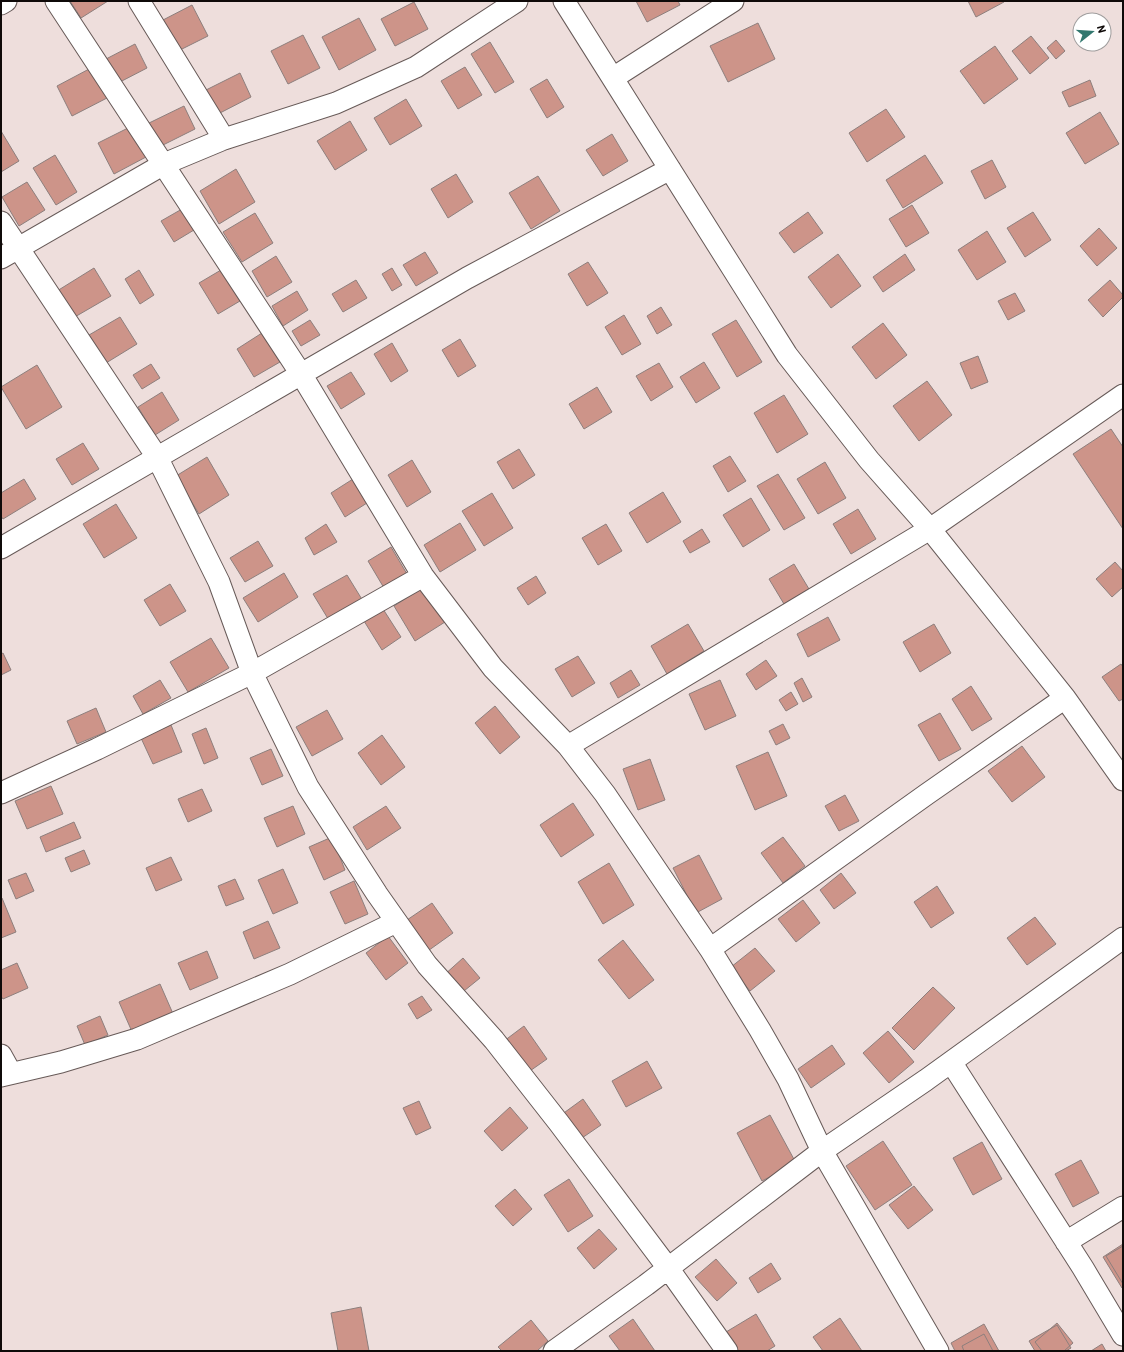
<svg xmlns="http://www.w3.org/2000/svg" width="1124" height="1352" viewBox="0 0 1124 1352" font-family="Barlow,sans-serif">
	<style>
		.building { fill: #cd9489; stroke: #8d7f7d }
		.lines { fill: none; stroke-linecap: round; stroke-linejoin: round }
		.minor-casing { stroke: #675a58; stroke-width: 23 }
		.minor { stroke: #fff; stroke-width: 21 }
	</style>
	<rect width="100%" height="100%" fill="#eededc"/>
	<path class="building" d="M 70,1 L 108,1 L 81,18 Z
		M 636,1 L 678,1 L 680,5 L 647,22 Z
		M 968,1 L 1004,1 L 1004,2 L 976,17 Z
		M 414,2 L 428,29 L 395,46 L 381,19 Z
		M 192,5 L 208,36 L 178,51 L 163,20 Z
		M 359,18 L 376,50 L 339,70 L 322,37 Z
		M 758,23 L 775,59 L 728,82 L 710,46 Z
		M 303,35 L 320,68 L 288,84 L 271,51 Z
		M 1031,36 L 1049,58 L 1030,74 L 1012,51 Z
		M 1056,40 L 1065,51 L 1056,59 L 1047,48 Z
		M 490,42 L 514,82 L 495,93 L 471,54 Z
		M 135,44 L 147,68 L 118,83 L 106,59 Z
		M 995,46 L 1018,79 L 984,104 L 960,71 Z
		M 465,67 L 482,95 L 458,109 L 441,81 Z
		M 91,68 L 107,98 L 72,116 L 57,86 Z
		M 240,73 L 251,97 L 218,114 L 206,90 Z
		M 547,79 L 564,107 L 547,118 L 530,89 Z
		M 1090,80 L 1096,96 L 1069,107 L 1062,92 Z
		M 406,99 L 422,126 L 390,145 L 374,118 Z
		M 184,106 L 195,129 L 159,147 L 147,124 Z
		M 886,109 L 905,137 L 867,162 L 849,133 Z
		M 1100,112 L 1119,144 L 1085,164 L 1066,133 Z
		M 350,121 L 367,150 L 335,170 L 317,141 Z
		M 130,127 L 146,157 L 114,174 L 98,143 Z
		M 1,131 L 19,161 L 1,172 Z
		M 612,134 L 628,161 L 603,176 L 586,150 Z
		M 55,155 L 77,192 L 56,205 L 33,168 Z
		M 925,155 L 943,183 L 903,208 L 886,180 Z
		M 992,160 L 1006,187 L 985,199 L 971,171 Z
		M 236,169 L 255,202 L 219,224 L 200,191 Z
		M 456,174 L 473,202 L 448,218 L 431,189 Z
		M 538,176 L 560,211 L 531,229 L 509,193 Z
		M 27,182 L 45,210 L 19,226 L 2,197 Z
		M 912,205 L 929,233 L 906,247 L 889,219 Z
		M 182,209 L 194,230 L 174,242 L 161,221 Z
		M 808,212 L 823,233 L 794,253 L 779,233 Z
		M 1033,212 L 1051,240 L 1025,257 L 1007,228 Z
		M 255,213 L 273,243 L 242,262 L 223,232 Z
		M 1099,228 L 1117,248 L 1097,266 L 1080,246 Z
		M 987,231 L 1006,262 L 977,280 L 958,250 Z
		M 425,252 L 438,273 L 416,286 L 403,265 Z
		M 838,254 L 861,286 L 831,308 L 808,277 Z
		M 905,254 L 915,270 L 883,292 L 873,277 Z
		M 276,256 L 292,282 L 267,297 L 252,271 Z
		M 588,262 L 608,293 L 587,306 L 568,274 Z
		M 94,268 L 111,296 L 73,318 L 57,291 Z
		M 392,268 L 402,285 L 392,291 L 382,274 Z
		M 139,270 L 154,295 L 140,304 L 125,279 Z
		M 221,270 L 240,301 L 218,314 L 199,283 Z
		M 356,280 L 367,298 L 343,312 L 332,294 Z
		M 1110,280 L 1123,295 L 1123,297 L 1103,317 L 1088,300 Z
		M 297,291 L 308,310 L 283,326 L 272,306 Z
		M 1015,293 L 1025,311 L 1008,320 L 998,301 Z
		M 661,307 L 672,325 L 657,334 L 647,316 Z
		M 624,315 L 641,344 L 622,355 L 605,327 Z
		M 120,317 L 137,344 L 106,363 L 89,335 Z
		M 310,320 L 320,335 L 301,346 L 292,331 Z
		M 736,320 L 762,362 L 737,377 L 712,334 Z
		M 883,323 L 907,355 L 876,379 L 852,347 Z
		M 262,333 L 280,362 L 254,377 L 237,349 Z
		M 460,339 L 476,366 L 458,377 L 442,350 Z
		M 392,343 L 408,371 L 391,382 L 374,354 Z
		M 978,356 L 988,382 L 971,389 L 960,363 Z
		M 704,362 L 720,388 L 696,403 L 680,377 Z
		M 659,363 L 673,387 L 651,401 L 636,376 Z
		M 151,364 L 160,378 L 142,389 L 133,375 Z
		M 37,365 L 62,407 L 26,429 L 1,387 Z
		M 351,372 L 365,394 L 341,409 L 327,386 Z
		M 927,381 L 952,415 L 919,441 L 893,406 Z
		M 597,387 L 612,412 L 584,429 L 569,404 Z
		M 162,392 L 179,420 L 155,435 L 138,407 Z
		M 784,395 L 808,434 L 777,453 L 754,413 Z
		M 1111,429 L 1123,447 L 1123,529 L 1073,454 Z
		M 83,443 L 99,469 L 72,485 L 56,459 Z
		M 519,449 L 535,475 L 513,489 L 497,462 Z
		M 730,456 L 746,481 L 728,492 L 713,466 Z
		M 207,457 L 229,495 L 199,514 L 176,476 Z
		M 412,460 L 431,492 L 407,507 L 388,475 Z
		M 825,462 L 846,498 L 818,514 L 797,479 Z
		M 778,474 L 805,518 L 784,530 L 757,486 Z
		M 24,479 L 36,499 L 3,519 L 1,516 L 1,493 Z
		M 353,479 L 367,503 L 345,517 L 331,493 Z
		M 663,492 L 681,522 L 647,543 L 629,513 Z
		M 492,493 L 513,528 L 484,546 L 462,511 Z
		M 751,498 L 770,530 L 743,547 L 723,515 Z
		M 116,504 L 137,538 L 104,558 L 83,524 Z
		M 858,509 L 876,539 L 851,554 L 833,524 Z
		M 460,523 L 476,550 L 440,572 L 424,545 Z
		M 326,524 L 337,542 L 314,555 L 305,538 Z
		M 606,524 L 622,551 L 598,565 L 582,538 Z
		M 702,529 L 710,542 L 690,553 L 683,541 Z
		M 258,541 L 273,566 L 245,582 L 230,558 Z
		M 391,547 L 407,574 L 384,588 L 368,561 Z
		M 1115,562 L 1123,571 L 1123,587 L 1112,597 L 1096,579 Z
		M 794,564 L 809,589 L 784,604 L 769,579 Z
		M 284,573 L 298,597 L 258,622 L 243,598 Z
		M 347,575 L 363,601 L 330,622 L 313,594 Z
		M 536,576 L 546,593 L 528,605 L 517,588 Z
		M 170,584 L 186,611 L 160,626 L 144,600 Z
		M 424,587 L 445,622 L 415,641 L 394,606 Z
		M 383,609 L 401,637 L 382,650 L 364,621 Z
		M 828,617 L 840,640 L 808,657 L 797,634 Z
		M 688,624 L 704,651 L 667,674 L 651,646 Z
		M 934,624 L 951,653 L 920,672 L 903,642 Z
		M 211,638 L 229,668 L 188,692 L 170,662 Z
		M 3,653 L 11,670 L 1,675 L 1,654 Z
		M 578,656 L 595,683 L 572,697 L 555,669 Z
		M 766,660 L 777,676 L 756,690 L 746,674 Z
		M 1121,664 L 1123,667 L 1123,699 L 1119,701 L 1102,677 Z
		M 631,670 L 640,685 L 618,698 L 610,683 Z
		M 802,678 L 812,697 L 803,702 L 794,683 Z
		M 160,680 L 171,698 L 143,714 L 133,696 Z
		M 720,680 L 736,716 L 705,730 L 689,694 Z
		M 971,686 L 992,719 L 972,731 L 952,699 Z
		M 791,692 L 798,704 L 786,711 L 779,700 Z
		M 495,706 L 520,737 L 500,754 L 475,723 Z
		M 96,708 L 106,732 L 77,744 L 67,721 Z
		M 327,710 L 343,739 L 312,756 L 296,727 Z
		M 940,713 L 961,749 L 939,761 L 918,725 Z
		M 783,724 L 790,738 L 776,745 L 769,731 Z
		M 171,725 L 182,752 L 153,764 L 141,738 Z
		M 206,728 L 218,758 L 204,764 L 192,734 Z
		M 382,735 L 405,767 L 381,785 L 358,753 Z
		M 1022,746 L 1045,777 L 1012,802 L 988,771 Z
		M 271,749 L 283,776 L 262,785 L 250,758 Z
		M 768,752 L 787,796 L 755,810 L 736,766 Z
		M 650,759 L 665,800 L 638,810 L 623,769 Z
		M 51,786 L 63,814 L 27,829 L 15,801 Z
		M 202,789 L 212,811 L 188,822 L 178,799 Z
		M 845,795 L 859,821 L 839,831 L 825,806 Z
		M 573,803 L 594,835 L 561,857 L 540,825 Z
		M 293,806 L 305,834 L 277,847 L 264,818 Z
		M 386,806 L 401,828 L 367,850 L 353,827 Z
		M 74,822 L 81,838 L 46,852 L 40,837 Z
		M 332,837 L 345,870 L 324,880 L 309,847 Z
		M 783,837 L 805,866 L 783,883 L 761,853 Z
		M 84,850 L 90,864 L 71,872 L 65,858 Z
		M 699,855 L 722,899 L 696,913 L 673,868 Z
		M 171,857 L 182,880 L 156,891 L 146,868 Z
		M 609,863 L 634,905 L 603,924 L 578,882 Z
		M 283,869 L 298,903 L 273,914 L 258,880 Z
		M 26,873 L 34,891 L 16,899 L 8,880 Z
		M 841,873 L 856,893 L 834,909 L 820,890 Z
		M 235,879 L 244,899 L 226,906 L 218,886 Z
		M 354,881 L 368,914 L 345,924 L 330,892 Z
		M 937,886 L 954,913 L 931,928 L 914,902 Z
		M 2,898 L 16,932 L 1,938 L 1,899 Z
		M 803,900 L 820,923 L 796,942 L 778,919 Z
		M 432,903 L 453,933 L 425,953 L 404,922 Z
		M 1035,917 L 1056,944 L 1027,965 L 1007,938 Z
		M 268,921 L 280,948 L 254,959 L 243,932 Z
		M 388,936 L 408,963 L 386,980 L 366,953 Z
		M 623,940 L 654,980 L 629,999 L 598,960 Z
		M 755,948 L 775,971 L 750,991 L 731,967 Z
		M 207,951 L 218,978 L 190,990 L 178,963 Z
		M 463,958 L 480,978 L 459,995 L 443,976 Z
		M 17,963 L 28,988 L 3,999 L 1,996 L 1,970 Z
		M 160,984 L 174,1016 L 133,1034 L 119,1002 Z
		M 933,987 L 955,1008 L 914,1050 L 892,1028 Z
		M 422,996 L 432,1010 L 417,1019 L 408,1004 Z
		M 100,1016 L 108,1035 L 85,1045 L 77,1026 Z
		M 524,1026 L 547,1059 L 527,1073 L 504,1041 Z
		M 888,1031 L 914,1062 L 889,1083 L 863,1053 Z
		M 832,1045 L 845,1064 L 811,1088 L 798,1069 Z
		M 647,1061 L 662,1088 L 626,1107 L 612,1081 Z
		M 583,1099 L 601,1125 L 579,1140 L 561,1115 Z
		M 419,1101 L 431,1128 L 416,1135 L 403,1108 Z
		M 510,1107 L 528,1128 L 502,1151 L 484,1131 Z
		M 770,1115 L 796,1163 L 762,1181 L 737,1133 Z
		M 883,1141 L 912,1185 L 875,1210 L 846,1166 Z
		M 982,1142 L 1002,1179 L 973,1195 L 953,1158 Z
		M 1081,1160 L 1099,1193 L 1073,1207 L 1055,1174 Z
		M 569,1179 L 593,1216 L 568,1232 L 544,1195 Z
		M 914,1186 L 933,1210 L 908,1229 L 889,1205 Z
		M 515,1189 L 532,1209 L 513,1226 L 495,1206 Z
		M 599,1229 L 617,1249 L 594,1269 L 577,1248 Z
		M 1123,1244 L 1123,1288 L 1122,1288 L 1103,1257 Z
		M 1123,1246 L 1123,1284 L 1106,1256 Z
		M 716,1259 L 737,1283 L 717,1301 L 695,1277 Z
		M 771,1263 L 781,1279 L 758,1293 L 749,1278 Z
		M 361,1307 L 369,1351 L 338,1351 L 331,1313 Z
		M 756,1314 L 775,1346 L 767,1351 L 738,1351 L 726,1332 Z
		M 840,1318 L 862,1351 L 823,1351 L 813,1337 Z
		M 633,1319 L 655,1351 L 620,1351 L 609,1336 Z
		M 531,1320 L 548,1341 L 537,1351 L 502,1351 L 498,1347 Z
		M 1057,1323 L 1073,1343 L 1064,1351 L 1042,1351 L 1035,1342 Z
		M 984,1324 L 999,1351 L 955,1351 L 951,1343 Z
		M 1057,1325 L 1071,1348 L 1066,1351 L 1035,1351 L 1029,1341 Z
		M 984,1334 L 993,1351 L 964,1351 L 962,1346 Z
		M 1102,1344 L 1106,1351 L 1091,1351 Z"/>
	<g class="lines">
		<g class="minor-casing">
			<path id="minor" d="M 56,1 L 301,374 L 423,576 L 493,668 L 568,746 L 605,794 L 710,949 L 760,1030 L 788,1079 L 822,1151 L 938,1351
				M 139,1 L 224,139
				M 564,1 L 787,355 L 869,460 L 930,529 L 1065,698 L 1123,780
				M 1,4 L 6,1
				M 613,78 L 733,1
				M 1,222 L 157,457 L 219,582 L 252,673 L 308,787 L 377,894 L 427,965 L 494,1040 L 559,1123 L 668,1268 L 727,1351
				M 1,258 L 164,164 L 224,139 L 336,103 L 416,67 L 517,1
				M 1,548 L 467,278 L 670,169
				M 568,746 L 930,529 L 1123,395
				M 1,793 L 97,749 L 252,673 L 423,576
				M 710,949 L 927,794 L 1065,698
				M 1,1055 L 11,1073
				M 951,1062 L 1083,1268 L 1123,1335
				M 1,1076 L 61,1062 L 137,1039 L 290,974 L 396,922
				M 1066,1242 L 1123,1207
				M 554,1351 L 646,1285 L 822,1151 L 926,1080 L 1123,938"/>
		</g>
		<use href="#minor" class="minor"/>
	</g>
	<rect width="1124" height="1352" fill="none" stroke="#0f0a09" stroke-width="4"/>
	<g transform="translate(1092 32) rotate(73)"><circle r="19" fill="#ffffff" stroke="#9f9d9d"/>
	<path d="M0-3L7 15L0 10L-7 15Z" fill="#31776e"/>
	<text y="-6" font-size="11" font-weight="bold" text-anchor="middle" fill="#0f0a09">N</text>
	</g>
</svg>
